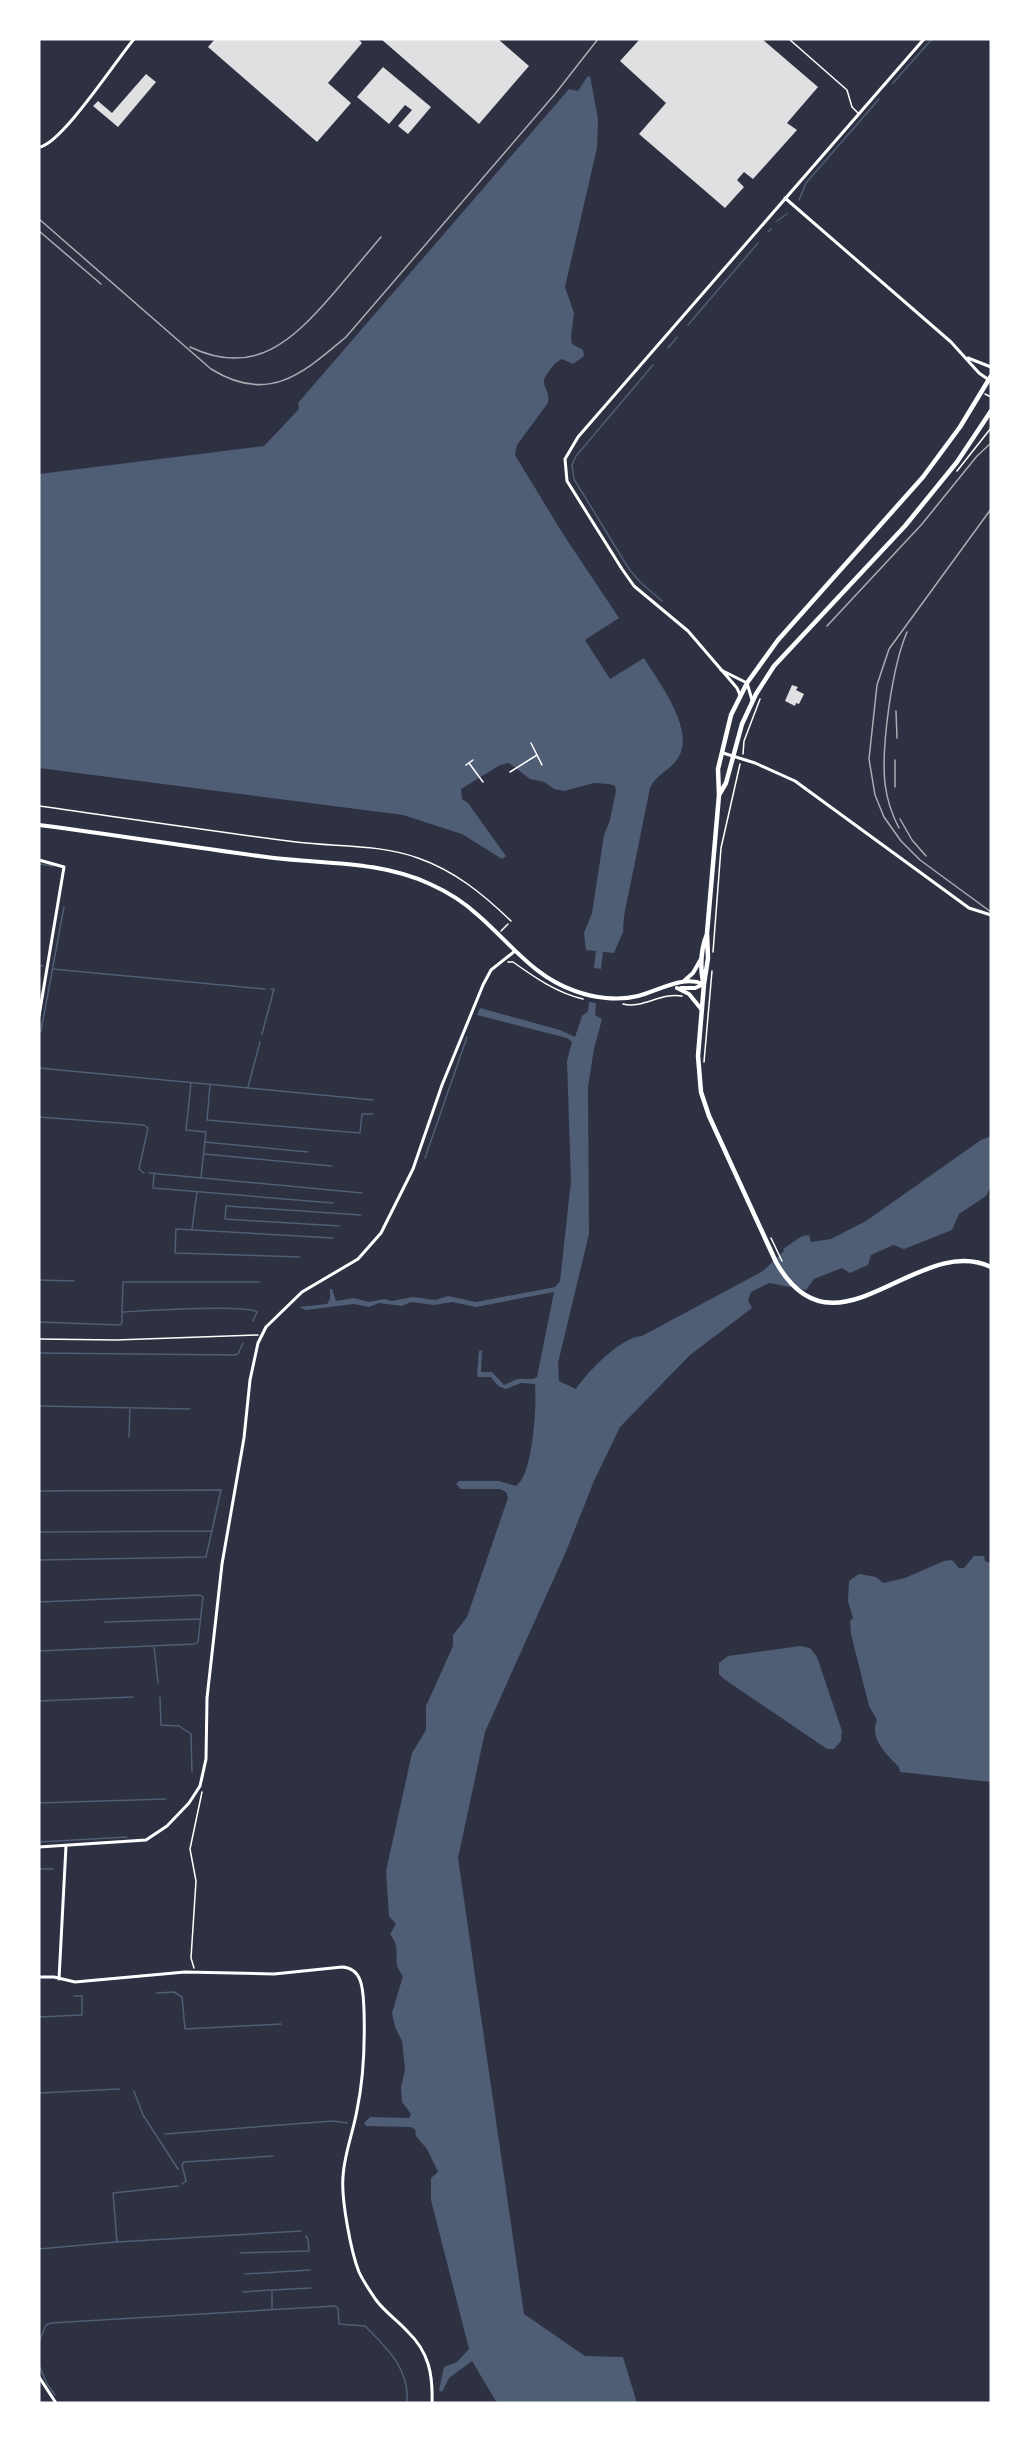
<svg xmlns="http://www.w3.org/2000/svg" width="1030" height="2442" viewBox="0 0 1030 2442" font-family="Ubuntu,sans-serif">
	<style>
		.water { fill: #4f5d75 }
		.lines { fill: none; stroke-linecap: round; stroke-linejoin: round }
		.stream { stroke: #4f5d75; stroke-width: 1.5 }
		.building { fill: #e0e0e3 }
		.path { stroke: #fff; stroke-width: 1.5 }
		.service { stroke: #fff; stroke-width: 1.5 }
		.minor { stroke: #fff; stroke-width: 3 }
		.tertiary { stroke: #fff; stroke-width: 4 }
		.secondary { stroke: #fff; stroke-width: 4.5 }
		.rail { stroke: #abadb3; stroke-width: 1.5 }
	</style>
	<rect width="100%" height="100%" fill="#2d3142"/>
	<path class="water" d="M 590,76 L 598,119 L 597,148 L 565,287 L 574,313 L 571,338 L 572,344 L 583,350 L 584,356 L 573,364 L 562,359 C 556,362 554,365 550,370 C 536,387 551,386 548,403 L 517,445 L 515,455 L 563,534 L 619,618 L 585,640 L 610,679 L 644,658 C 659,683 696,730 678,758 C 670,771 656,774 650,788 L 624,916 L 623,932 L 614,953 L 603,952 L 601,969 L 594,968 L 596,951 L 586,950 L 584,933 L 592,913 L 604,835 L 610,820 L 616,791 L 615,786 L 609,784 L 594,783 L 564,791 L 554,789 L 544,782 L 530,779 L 509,763 L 500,765 L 461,789 L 462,799 L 468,803 L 506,856 L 502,859 L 462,834 L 403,815 L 39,768 L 39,474 L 264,446 L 299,409 L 298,403 L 569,89 L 578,91 L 587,77 Z
		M 589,1002 L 596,1003 L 595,1015 L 602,1019 L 594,1049 L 588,1087 L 589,1234 L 558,1363 L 559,1381 L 576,1389 C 587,1372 621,1337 642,1336 L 763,1271 L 784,1251 L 783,1249 L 802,1236 L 809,1235 L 811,1242 L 831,1239 L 866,1221 L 981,1140 L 991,1136 L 991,1186 L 986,1196 L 959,1214 L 952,1230 L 904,1249 L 893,1245 L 871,1255 L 868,1265 L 850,1273 L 842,1268 L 814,1279 L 806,1290 L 769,1283 L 751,1292 L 748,1300 L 752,1308 L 690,1355 L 620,1427 L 594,1481 L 565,1554 L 485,1732 L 458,1858 L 524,2314 L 585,2356 L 623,2357 L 637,2403 L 497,2403 L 472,2361 L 449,2378 L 442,2392 L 439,2390 L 444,2367 L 457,2362 L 469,2349 L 431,2200 L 431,2178 L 438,2172 L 427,2149 L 416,2136 L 415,2129 L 410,2127 L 366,2126 L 364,2123 L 370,2117 L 409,2118 L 411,2114 L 402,2102 L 401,2087 L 405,2070 L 402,2041 L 395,2027 L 392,2013 L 403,1976 C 389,1959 404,1952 390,1934 L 396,1924 L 389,1916 L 386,1871 L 412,1753 L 426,1730 L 426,1706 L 453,1646 L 453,1635 L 467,1617 L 508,1498 L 506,1492 L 500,1489 L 461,1489 L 456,1484 L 459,1481 L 499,1481 L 516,1486 C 533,1476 537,1403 535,1384 L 521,1383 L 506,1389 L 498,1386 L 491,1377 L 478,1377 L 477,1374 L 479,1351 L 482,1350 L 481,1372 L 492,1372 L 504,1385 L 517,1379 L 533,1379 L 537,1377 L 554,1292 L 476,1307 L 452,1302 L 434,1305 L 411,1302 L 402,1306 L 379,1303 L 369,1307 L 354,1304 L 306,1310 L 299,1307 L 327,1304 L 330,1299 L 330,1289 L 332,1289 L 336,1301 L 354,1298 L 369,1302 L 384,1299 L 392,1301 L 413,1297 L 435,1300 L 448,1296 L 476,1302 L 555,1287 L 560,1281 L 571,1181 L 567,1061 L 572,1042 L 567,1038 L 477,1015 L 480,1008 L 560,1030 L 575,1037 L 582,1016 L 588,1011 Z
		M 974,1556 L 984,1556 L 985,1561 L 991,1563 L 991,1782 L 900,1772 L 899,1767 C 887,1755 869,1739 877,1720 L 869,1706 L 851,1634 L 850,1621 L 853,1618 L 848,1601 L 849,1581 L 859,1574 L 876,1577 L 883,1583 L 905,1578 L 944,1561 L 952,1560 L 959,1568 L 964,1568 Z
		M 800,1646 L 810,1648 L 817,1657 L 842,1731 L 841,1741 L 834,1749 L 827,1749 L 724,1679 L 719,1674 L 719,1663 L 728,1656 Z"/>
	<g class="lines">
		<path class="stream" d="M 893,83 L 932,39
			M 799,200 L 806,183 L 879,99
			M 777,221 L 787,214
			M 768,232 L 771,229
			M 688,325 L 758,243
			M 668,348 L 677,337
			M 653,365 L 576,456 L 572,465 L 574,479 L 629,569 L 640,582 L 662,601
			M 39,864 L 53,866
			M 39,965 L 43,966
			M 53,969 L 265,989
			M 41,1031 L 64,907
			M 262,1034 L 274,989 L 271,989
			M 39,1068 L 373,1100
			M 191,1083 L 186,1130 L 206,1132 L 201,1177
			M 210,1085 L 207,1120 L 360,1133 L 362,1114 L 373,1114
			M 248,1087 L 260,1042
			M 39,1117 L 144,1125 L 148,1128 L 139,1169 L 144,1173
			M 205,1142 L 308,1152
			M 204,1154 L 332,1166
			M 425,1158 L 467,1037
			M 149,1173 L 362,1193
			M 154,1175 L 153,1188 L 333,1203
			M 339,1226 L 225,1219 L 226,1206 L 361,1215
			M 192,1229 L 197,1192
			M 300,1257 L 175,1253 L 176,1229 L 333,1238
			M 39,1280 L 74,1281
			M 122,1312 L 123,1282 L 259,1282
			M 39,1322 L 120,1325 L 122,1323 L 122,1312 C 143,1311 245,1304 257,1312 L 253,1321
			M 39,1353 L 234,1355 L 238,1354 L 243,1343
			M 39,1406 L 190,1409
			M 129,1437 L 130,1408
			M 39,1491 L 221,1490 L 206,1557 L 39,1560
			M 39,1532 L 212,1531
			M 39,1602 L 200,1595 L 203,1597 L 198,1642 L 195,1644 L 39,1651
			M 105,1622 L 200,1619
			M 154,1646 L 158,1683
			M 160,1697 L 161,1725 L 179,1726 L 191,1734 L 192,1772
			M 39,1701 L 133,1697
			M 39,1803 L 166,1799
			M 39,1842 L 127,1837
			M 39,1869 L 53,1869
			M 157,1993 L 174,1992 L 182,1997 L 185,2029 L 281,2024
			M 39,2017 L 82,2015 L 82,1996 L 74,1996
			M 134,2091 L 143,2115 L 178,2169
			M 39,2093 L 119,2089
			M 165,2134 L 333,2121 L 347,2123
			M 182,2184 L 186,2181 L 182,2165 L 184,2162 L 273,2156
			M 178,2186 L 113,2193 L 117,2242 L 301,2231
			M 39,2249 L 116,2242
			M 240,2253 L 309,2251 L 308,2239 L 306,2236
			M 245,2274 L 310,2270
			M 243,2292 L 271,2290
			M 272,2309 L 272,2290 L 311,2288
			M 39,2342 L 46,2325 L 51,2323 L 335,2306 L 338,2308 L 339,2324 L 365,2326 C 387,2348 410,2369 407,2403
			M 39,2365 L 47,2384 L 55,2395"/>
	</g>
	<path class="building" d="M 215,39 L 358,39 L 362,43 L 328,83 L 351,103 L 317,142 L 208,47 Z
		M 381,39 L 498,39 L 529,66 L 479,124 Z
		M 640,39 L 762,39 L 818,87 L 787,123 L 797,130 L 753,179 L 744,172 L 737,180 L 744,187 L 725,208 L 639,134 L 666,103 L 620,61 Z
		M 383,67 L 431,107 L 408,134 L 398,126 L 412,110 L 405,105 L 389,124 L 357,97 Z
		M 146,74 L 156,82 L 118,127 L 93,106 L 98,101 L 112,113 Z
		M 792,685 L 798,687 L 796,690 L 804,694 L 799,704 L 796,703 L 795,706 L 785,701 Z"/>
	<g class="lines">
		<path class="path" d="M 985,394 L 991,397
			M 957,471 L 991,428
			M 531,743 L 542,765
			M 743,754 L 744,741 L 760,699
			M 469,763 L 483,782
			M 466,765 L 473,760
			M 510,772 L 537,755
			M 501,931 L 508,924
			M 713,952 L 721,848 L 740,764
			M 508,962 L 513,962 C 534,977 557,993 583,999
			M 623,1004 C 643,1009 661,992 682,996
			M 704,1062 L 712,971
			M 771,1238 L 782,1261
			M 39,1339 L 116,1340 L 258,1335
			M 194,1968 L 191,1958 L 196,1881 L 190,1849 L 202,1792"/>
		<path class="service" d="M 789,39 L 847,90 L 852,107 L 858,113
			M 39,806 C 125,818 210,831 296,842 C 337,847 379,844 418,858 C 455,871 483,894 511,921"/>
		<path class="minor" d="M 39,147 C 61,145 117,59 134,39
			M 785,198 L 951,342 L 979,373 L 989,380
			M 968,358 L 991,367
			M 721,670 L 747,683 L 752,700
			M 740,695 L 737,688 L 688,631 L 634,586 L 622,569 L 567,481 L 565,459 L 578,437 L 924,39
			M 723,753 L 755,763 L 795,781 L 969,908 L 991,915
			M 39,860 L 64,867 L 39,1016
			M 39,1847 L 146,1840 L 167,1826 L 189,1803 L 200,1786 L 206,1759 L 207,1698 L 222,1564 L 244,1438 L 250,1380 L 258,1343 L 266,1327 L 302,1292 L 358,1259 L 381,1233 L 413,1169 L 442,1085 L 483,985 L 491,970 L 515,951
			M 39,1977 L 54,1977 L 75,1982 L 185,1972 L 274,1974 L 342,1967 C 364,1968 363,1993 364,2010 C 365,2044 364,2077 357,2110 C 353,2133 344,2155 343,2177 C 341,2199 351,2252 359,2272 C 363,2281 370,2291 376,2300 C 385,2312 398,2321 408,2332 C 429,2352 433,2375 432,2403
			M 59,1979 L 66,1846
			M 39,2377 L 56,2403"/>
		<path class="tertiary" d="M 39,825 C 117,835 195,848 274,858 C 327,864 380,861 430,884 C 448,892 465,903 479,916 C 511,944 534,977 575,991 C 594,998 618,1001 638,996 C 658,991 683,975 703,984
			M 684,981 L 693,973 L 701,959
			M 677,988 L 689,994 L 702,1010
			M 681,988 L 695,988 L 704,984"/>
		<path class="secondary" d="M 991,376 L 960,427 L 923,477 L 778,640 L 747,683 L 731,715 L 718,769 L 719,795 L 707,933 L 708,958 L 704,984 L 698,1056 L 701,1092 L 709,1116 L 776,1262 C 835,1367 917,1232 991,1267
			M 719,795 L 726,783 L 742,724 L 756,694 L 774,666 L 905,526 L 957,462 L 991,411
			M 703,982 C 700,966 701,949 707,934"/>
		<path class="rail" d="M 39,219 L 211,369 C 269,405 303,373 346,337 L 555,94 L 598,39
			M 39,231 L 101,284
			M 190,347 C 255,378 293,340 333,294 C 349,275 365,256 381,237
			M 991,509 L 889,649 L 877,685 L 869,759 L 875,795 L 884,817 L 901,841 L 920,860 L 991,912
			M 827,626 L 922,524 L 977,456 L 991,443
			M 896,711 L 897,738
			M 895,787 L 895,760
			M 900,819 L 912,840 L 926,856
			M 899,828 C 892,815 887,799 885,784 C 881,747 892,667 907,632"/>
	</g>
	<rect width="1030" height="2442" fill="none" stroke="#ffffff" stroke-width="81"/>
</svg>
